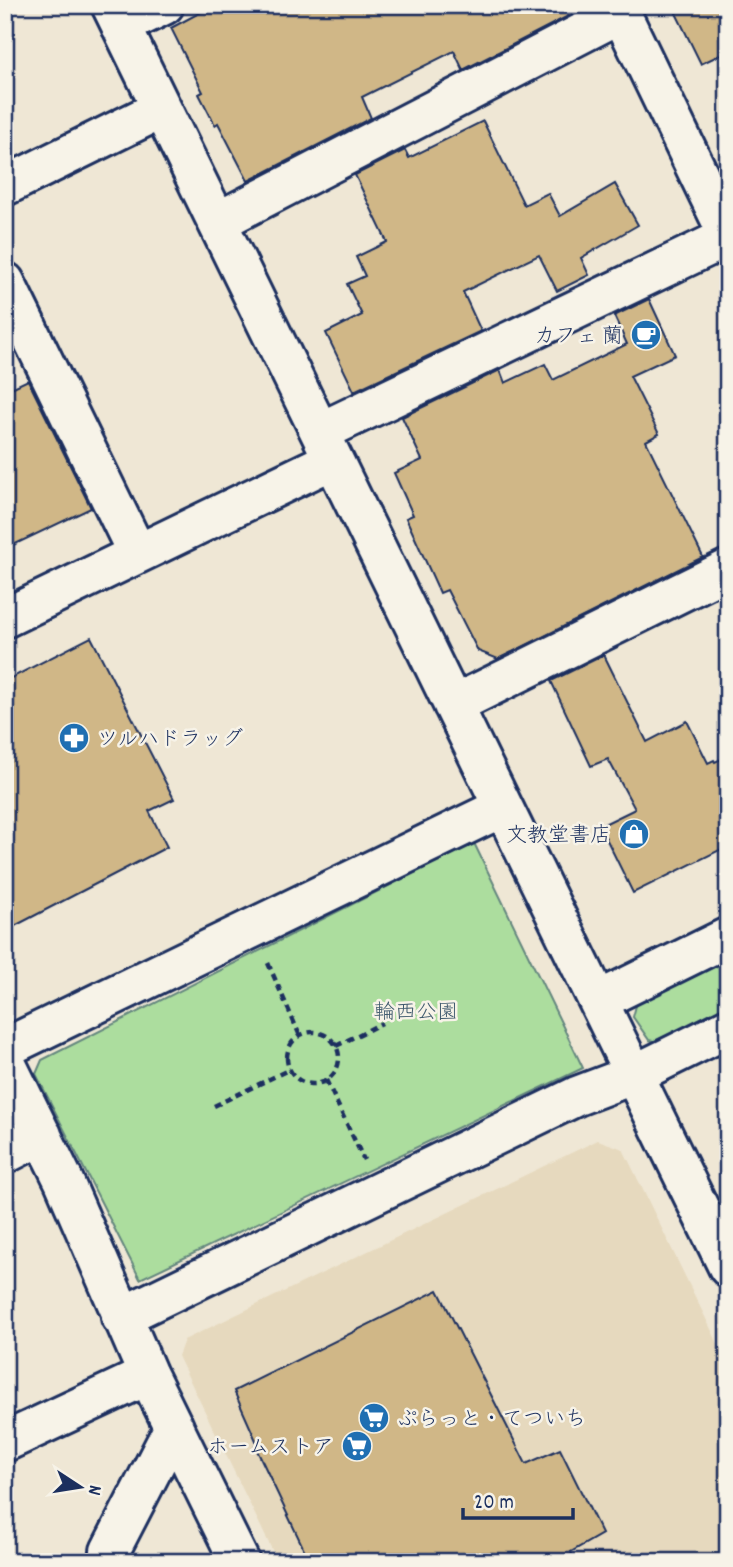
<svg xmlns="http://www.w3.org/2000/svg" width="733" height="1567" viewBox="0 0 733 1567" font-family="Dekko,'Klee One',sans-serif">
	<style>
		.built { fill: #e6d9be }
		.green { fill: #acdd9e; stroke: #64867e; stroke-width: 2 }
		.building { fill: #d0b787; stroke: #1b2f5e; stroke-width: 2 }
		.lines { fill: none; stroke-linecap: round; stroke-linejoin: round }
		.minor-casing { stroke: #1b2f5e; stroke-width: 44 }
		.path { stroke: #1b2f5e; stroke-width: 4.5; stroke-dasharray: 7 5; stroke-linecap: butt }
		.minor { stroke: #f7f3e8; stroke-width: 38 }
		.labels { text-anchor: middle; stroke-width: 5; stroke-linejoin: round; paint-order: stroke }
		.poi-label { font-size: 21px; fill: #1b2f5e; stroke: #f7f3e8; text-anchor: end }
		.park-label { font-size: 21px; fill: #3f5a6e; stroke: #f7f3e8 }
	</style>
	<rect width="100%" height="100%" fill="#efe7d5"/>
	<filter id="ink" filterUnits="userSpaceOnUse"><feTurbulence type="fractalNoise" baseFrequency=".0143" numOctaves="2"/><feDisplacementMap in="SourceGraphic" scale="14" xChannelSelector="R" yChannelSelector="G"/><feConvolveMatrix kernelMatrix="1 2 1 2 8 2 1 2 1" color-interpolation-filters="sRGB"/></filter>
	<g filter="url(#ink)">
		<path class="built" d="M 598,1140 L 623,1149 L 728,1364 L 728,1562 L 278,1562 L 178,1356 L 184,1340 Z"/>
		<path class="green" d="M 474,843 L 583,1068 L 140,1279 L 36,1074 L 42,1060 Z
			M 728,955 L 728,1009 L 658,1042 L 649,1040 L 633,1017 L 637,1002 Z"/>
		<path class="building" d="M 214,5 L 572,5 L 576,12 L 463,70 L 454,51 L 362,97 L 371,118 L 248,181 L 218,123 L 215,125 L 199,94 L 203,92 L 171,28 Z
			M 672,5 L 728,5 L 728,51 L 701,64 Z
			M 483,121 L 524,205 L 548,193 L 560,216 L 615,184 L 638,225 L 581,258 L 589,275 L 557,291 L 539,255 L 463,292 L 481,331 L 354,391 L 326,333 L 362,315 L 347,284 L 365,276 L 356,257 L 387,242 L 355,175 L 405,150 L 409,158 Z
			M 649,299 L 675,355 L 630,376 L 659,434 L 646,441 L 703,557 L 498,659 L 478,651 L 447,590 L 440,593 L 406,518 L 413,515 L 394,473 L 422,460 L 402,417 L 500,370 L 505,383 L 545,364 L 553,380 L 627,344 L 614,316 Z
			M 28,380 L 91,508 L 5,549 L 5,391 Z
			M 91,637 L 174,799 L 149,811 L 167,847 L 5,931 L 5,681 Z
			M 604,655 L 647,742 L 687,721 L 708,763 L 714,760 L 715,762 L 728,756 L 728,846 L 633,893 L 600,826 L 635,809 L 608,759 L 591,766 L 551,681 Z
			M 438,1290 L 526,1464 L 560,1449 L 602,1534 L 571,1552 L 575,1562 L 310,1562 L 255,1446 L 258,1445 L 234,1391 Z"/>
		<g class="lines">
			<g class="minor-casing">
				<path id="minor" d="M 111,5 L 728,1267
					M 617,5 L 728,235
					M 121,26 L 164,5
					M 5,186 L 161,109
					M 217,222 L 621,13
					M 5,282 L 137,553
					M 320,432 L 728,237
					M 5,618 L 332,460
					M 453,705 L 728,569
					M 598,1001 L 728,937
					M 5,1048 L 503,807
					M 5,1061 L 63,1179 L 148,1375 L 240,1562
					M 5,1154 L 42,1135
					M 121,1317 L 577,1096 L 635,1074 L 728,1028
					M 5,1442 L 148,1375
					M 110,1551 L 174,1427"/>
			</g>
			<path class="path" d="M 268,963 L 300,1036
				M287 1058a26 26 0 1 1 52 0a26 26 0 1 1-52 0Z
				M 336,1046 L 382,1023
				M 326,1080 L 364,1160
				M 214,1106 L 290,1069"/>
			<use href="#minor" class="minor"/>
		</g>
	</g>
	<defs>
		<g id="cafe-disc" transform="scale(1.575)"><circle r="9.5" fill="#1f6fb2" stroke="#f7f3e8"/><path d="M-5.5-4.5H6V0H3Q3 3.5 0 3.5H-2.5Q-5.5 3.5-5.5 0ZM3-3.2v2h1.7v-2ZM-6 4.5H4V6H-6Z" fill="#fff"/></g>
		<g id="pharmacy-disc" transform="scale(1.575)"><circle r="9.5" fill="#1f6fb2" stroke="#f7f3e8"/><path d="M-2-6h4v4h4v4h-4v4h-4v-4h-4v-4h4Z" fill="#fff"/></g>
		<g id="shop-disc" transform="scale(1.575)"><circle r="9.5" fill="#1f6fb2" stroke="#f7f3e8"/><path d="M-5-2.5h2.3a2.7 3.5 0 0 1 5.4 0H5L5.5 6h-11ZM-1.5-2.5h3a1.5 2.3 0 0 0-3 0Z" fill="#fff"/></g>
		<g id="supermarket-disc" transform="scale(1.575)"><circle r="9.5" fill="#1f6fb2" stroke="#f7f3e8"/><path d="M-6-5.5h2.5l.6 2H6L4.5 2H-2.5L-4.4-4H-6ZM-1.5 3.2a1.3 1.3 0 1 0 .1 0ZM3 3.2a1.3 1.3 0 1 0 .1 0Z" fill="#fff"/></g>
	</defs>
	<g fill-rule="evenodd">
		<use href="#cafe-disc" x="646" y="335"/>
		<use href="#pharmacy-disc" x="74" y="738"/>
		<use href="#shop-disc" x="634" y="834"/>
		<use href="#supermarket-disc" x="374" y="1418"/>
		<use href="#supermarket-disc" x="357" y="1446"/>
	</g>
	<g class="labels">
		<g class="poi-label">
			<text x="623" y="342">カフェ 蘭</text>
			<text x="97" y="745" text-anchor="start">ツルハドラッグ</text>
			<text x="611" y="841">文教堂書店</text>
			<text x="397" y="1425" text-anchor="start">ぷらっと・てついち</text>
			<text x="334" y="1453">ホームストア</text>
		</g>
		<g class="park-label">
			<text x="416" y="1018">輪西公園</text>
		</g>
	</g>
	<rect width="733" height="1567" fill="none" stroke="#f7f3e8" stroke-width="28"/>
	<rect x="14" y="14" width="705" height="1539" fill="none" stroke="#1b2f5e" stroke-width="2.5" filter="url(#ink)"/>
	<g transform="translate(80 1487) rotate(102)" stroke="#f7f3e8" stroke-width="5" paint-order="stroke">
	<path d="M0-5L12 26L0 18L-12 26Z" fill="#1b2f5e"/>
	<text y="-10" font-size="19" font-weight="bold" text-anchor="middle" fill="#1b2f5e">N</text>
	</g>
	<path d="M463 1508v10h110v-10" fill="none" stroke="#1b2f5e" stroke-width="3.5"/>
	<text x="474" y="1508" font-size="21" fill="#1b2f5e" stroke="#f7f3e8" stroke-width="5" paint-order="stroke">20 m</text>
</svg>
